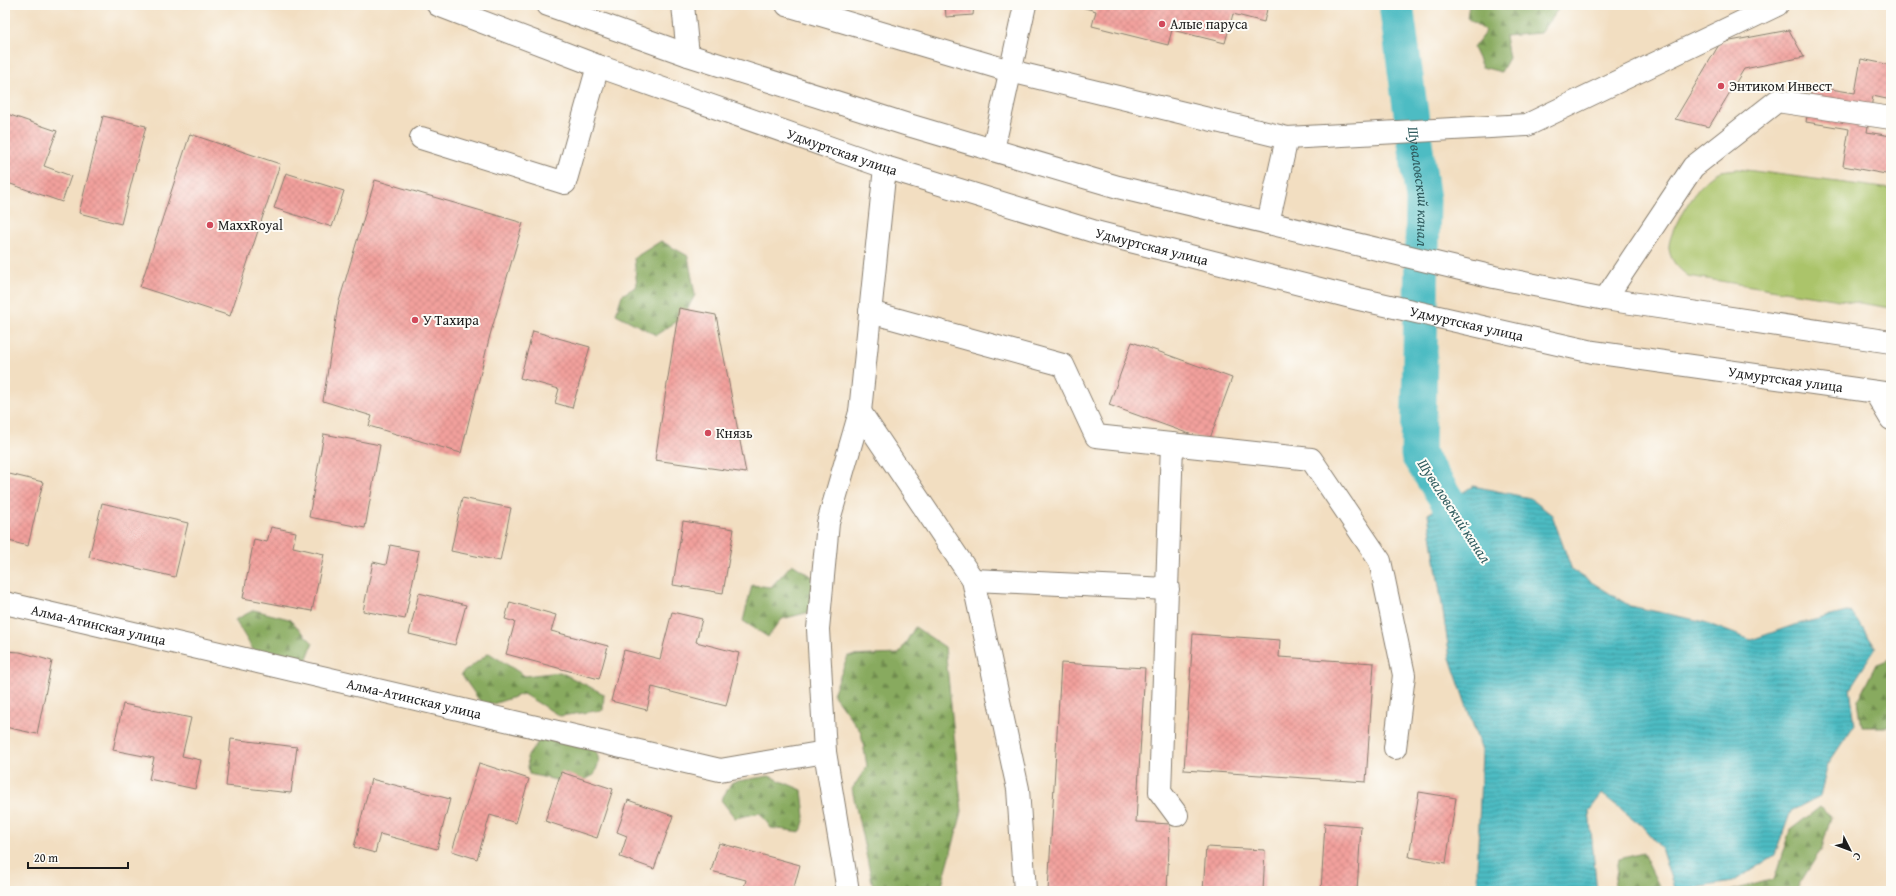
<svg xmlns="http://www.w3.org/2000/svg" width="1896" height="896" viewBox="0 0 1896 896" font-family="'Gentium Book Plus',serif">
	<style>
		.green { fill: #abc46a; stroke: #647043 }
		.forest { fill: url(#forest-firs); stroke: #52633d }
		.water { fill: url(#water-rules); stroke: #346c70 }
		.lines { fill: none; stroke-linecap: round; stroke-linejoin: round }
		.canal { stroke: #4dbcc3; stroke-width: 35 }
		.building { fill: url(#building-cross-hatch) }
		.minor-casing { stroke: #877d6e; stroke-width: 24 }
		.major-casing { stroke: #877d6e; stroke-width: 24 }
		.minor { stroke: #fff; stroke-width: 22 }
		.major { stroke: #fff; stroke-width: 22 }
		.poi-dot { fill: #d1495b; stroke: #fdfcf7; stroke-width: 1.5 }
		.labels { text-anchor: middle; stroke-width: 4; stroke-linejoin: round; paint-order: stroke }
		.poi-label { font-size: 14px; fill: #1c1c1c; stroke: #fdfcf7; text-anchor: start }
		.street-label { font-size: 14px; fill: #1c1c1c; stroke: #fdfcf7 }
		.water-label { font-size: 15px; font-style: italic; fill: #305c5f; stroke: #fdfcf7 }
	</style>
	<defs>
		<pattern id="forest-firs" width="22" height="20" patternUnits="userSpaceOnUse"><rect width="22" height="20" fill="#88aa5e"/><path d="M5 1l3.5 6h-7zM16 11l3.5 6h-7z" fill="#6e8a4d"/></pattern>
		<pattern id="water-rules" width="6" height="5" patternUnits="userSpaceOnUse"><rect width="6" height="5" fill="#4dbcc3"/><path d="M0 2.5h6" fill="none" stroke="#3f989e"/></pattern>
		<pattern id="building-cross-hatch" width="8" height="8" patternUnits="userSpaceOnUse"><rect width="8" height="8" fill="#f2a09c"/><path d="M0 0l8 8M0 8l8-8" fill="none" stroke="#cf8986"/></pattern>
	</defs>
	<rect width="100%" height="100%" fill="#fdfcf7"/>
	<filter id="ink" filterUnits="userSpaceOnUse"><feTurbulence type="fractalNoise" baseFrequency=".025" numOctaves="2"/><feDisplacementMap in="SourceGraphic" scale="8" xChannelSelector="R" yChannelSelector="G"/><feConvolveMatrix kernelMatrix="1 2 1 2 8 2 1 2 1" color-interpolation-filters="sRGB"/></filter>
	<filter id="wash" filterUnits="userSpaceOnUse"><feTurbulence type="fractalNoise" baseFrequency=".012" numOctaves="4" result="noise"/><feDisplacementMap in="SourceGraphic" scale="16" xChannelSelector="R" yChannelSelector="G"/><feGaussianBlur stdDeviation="0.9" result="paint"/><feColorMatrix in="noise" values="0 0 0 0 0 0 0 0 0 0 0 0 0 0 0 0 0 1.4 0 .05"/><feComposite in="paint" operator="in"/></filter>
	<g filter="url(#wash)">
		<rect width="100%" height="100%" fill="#f2dec1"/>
		<path class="green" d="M 1738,169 L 1891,189 L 1891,308 L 1688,276 C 1678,268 1671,262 1669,249 C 1667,232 1699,182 1714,174 C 1720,170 1731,170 1738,169 Z"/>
		<path class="forest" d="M 1469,5 L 1557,5 L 1559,8 L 1540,33 L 1505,36 L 1509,58 L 1501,72 L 1482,67 L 1473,48 L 1486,31 L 1467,18 Z
			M 661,241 L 688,256 L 695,295 L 683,317 L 656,335 L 616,314 L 622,295 L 637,286 L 634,258 Z
			M 792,564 L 813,577 L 810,612 L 782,619 L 768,637 L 743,621 L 752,585 L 771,587 Z
			M 254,610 L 289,619 L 313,643 L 304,666 L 255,653 L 235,620 Z
			M 915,627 L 945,647 L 962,812 L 941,889 L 944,891 L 874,891 L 852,789 L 867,766 L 861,732 L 833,694 L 848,656 L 899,654 Z
			M 489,653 L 525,676 L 560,672 L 604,694 L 603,710 L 560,716 L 523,694 L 484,707 L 461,674 Z
			M 1891,659 L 1891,727 L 1862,727 L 1858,700 L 1876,664 Z
			M 541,738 L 596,748 L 599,762 L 594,775 L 574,784 L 529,774 L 527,757 Z
			M 769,776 L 802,790 L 805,817 L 801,832 L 771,828 L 760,813 L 735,818 L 721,800 L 732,782 Z
			M 1820,807 L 1831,816 L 1822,848 L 1795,891 L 1730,891 L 1774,879 L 1790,830 Z
			M 1643,853 L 1659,886 L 1655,891 L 1613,891 L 1619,859 Z"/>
		<path class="water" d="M 1473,486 L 1530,498 L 1552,515 L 1572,570 L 1630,606 L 1701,621 L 1751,640 L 1794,625 L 1851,611 L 1876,648 L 1850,688 L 1855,724 L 1828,764 L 1820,796 L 1791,811 L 1775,855 L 1733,882 L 1675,891 L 1661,848 L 1641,825 L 1602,794 L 1589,811 L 1597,891 L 1478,891 L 1477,870 L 1482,751 L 1450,658 L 1428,514 Z"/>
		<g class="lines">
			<path class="canal" id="s1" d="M 1396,5 L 1423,200 L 1418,455 L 1474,542"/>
		</g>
		<g id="blocks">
			<path class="building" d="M 945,5 L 974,5 L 973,15 L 946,17 Z
				M 1074,5 L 1268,5 L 1264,22 L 1233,14 L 1225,43 L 1172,30 L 1168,45 L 1092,26 L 1096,11 Z
				M 1789,30 L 1804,57 L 1744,69 L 1709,127 L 1675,119 L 1720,43 Z
				M 1861,59 L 1891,65 L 1891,100 L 1873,96 L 1867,132 L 1891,136 L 1891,175 L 1843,166 L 1849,129 L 1806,122 L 1812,86 L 1855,93 Z
				M 7,114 L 57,131 L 44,166 L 71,176 L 62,202 L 5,182 L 5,120 Z
				M 103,116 L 146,126 L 121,224 L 79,213 Z
				M 190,134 L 280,164 L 230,316 L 140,287 Z
				M 286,173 L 344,191 L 332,227 L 274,208 Z
				M 375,180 L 523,223 L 490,335 L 461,453 L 369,426 L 372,416 L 323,401 L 338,305 Z
				M 679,308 L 716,315 L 746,473 L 655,460 Z
				M 533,331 L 590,347 L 572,408 L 555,403 L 559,389 L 520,378 Z
				M 1132,342 L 1232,378 L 1209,441 L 1109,405 Z
				M 324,434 L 380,445 L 365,528 L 309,517 Z
				M 5,473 L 43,482 L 28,546 L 5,540 Z
				M 462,498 L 511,508 L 500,561 L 451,551 Z
				M 102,503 L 188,523 L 175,577 L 89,557 Z
				M 683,521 L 734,529 L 723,593 L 673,585 Z
				M 271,527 L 296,532 L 293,547 L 324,554 L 312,611 L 243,598 L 254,539 L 267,542 Z
				M 390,545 L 419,551 L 405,619 L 363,611 L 373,562 L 386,565 Z
				M 419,593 L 466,605 L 455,645 L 409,634 Z
				M 510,602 L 556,615 L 551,631 L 608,646 L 599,679 L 506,654 L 515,622 L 505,619 Z
				M 672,612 L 702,619 L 696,642 L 739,653 L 726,706 L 652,687 L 647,710 L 611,701 L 624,650 L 660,659 Z
				M 1193,634 L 1280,640 L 1279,657 L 1374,663 L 1366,782 L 1184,770 Z
				M 5,651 L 20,652 L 52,661 L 37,734 L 5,727 Z
				M 1061,663 L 1145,668 L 1136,822 L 1170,824 L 1167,891 L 1048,891 Z
				M 123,704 L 191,718 L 182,756 L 201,760 L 195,789 L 149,779 L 154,758 L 113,750 Z
				M 231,739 L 297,747 L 291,793 L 226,786 Z
				M 479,763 L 529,779 L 516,823 L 490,815 L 477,859 L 452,851 Z
				M 561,772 L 613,789 L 597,838 L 545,821 Z
				M 371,779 L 450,799 L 437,849 L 380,834 L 375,853 L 354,847 Z
				M 1419,792 L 1456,798 L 1446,863 L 1409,857 Z
				M 628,800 L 673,816 L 654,869 L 620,857 L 627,836 L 617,832 Z
				M 1325,823 L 1361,826 L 1357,891 L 1321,891 Z
				M 719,843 L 800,865 L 793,891 L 743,891 L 746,880 L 711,871 Z
				M 1206,847 L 1265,850 L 1263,891 L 1203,891 Z"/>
		</g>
	</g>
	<g filter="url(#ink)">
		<use href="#blocks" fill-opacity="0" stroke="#877d6e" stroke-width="1"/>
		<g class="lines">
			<g class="minor-casing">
				<g id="minor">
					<path d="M 683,5 L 688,55"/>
					<path d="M 787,5 L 1010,71 L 1287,138 L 1268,223"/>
					<path d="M 421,138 L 565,183 L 598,66"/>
					<path d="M 1287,138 L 1527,125 L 1777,5"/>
					<path d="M 993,150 L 1025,5"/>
					<path d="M 1605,299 L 1693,167 L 1777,101 L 1891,118"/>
					<path d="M 870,312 L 1063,365 L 1096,436 L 1311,459 L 1380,561 L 1404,675 L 1395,748"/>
					<path d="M 1875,392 L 1891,419"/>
					<path d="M 860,412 L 973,580 L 1018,789 L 1025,891"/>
					<path d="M 1172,444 L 1160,792 L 1177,815"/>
					<path d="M 973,580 L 1168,589"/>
					<path id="s2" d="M 5,603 L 720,770 L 825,752"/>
					<path d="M 848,891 L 825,752 L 818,629 L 828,523 L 860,412 L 885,167"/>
				</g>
			</g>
			<g class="major-casing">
				<g id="major">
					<path id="s3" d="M 438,5 L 598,66 L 885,167 L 1099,233 L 1359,299 L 1593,352 L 1891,394"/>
					<path d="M 548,5 L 688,55 L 905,124 L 1118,187 L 1494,277 L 1605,299 L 1891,342"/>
				</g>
			</g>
			<use href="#minor" class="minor"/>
			<use href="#major" class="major"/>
		</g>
	</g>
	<g class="poi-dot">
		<circle cx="1162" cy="24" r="4"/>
		<circle cx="1721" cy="86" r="4"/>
		<circle cx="210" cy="225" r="4"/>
		<circle cx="415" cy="320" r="4"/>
		<circle cx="708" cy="433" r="4"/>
	</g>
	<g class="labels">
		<g class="poi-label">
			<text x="1170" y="29">Алые паруса</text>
			<text x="1729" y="91">Энтиком Инвест</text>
			<text x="218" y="230">MaxxRoyal</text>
			<text x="423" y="325">У Тахира</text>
			<text x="716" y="438">Князь</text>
		</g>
		<g class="street-label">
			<text dy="5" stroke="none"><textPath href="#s3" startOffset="430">Удмуртская улица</textPath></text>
			<text dy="5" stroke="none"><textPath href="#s3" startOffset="754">Удмуртская улица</textPath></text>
			<text dy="5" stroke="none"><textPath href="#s3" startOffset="1078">Удмуртская улица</textPath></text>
			<text dy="5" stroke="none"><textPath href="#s3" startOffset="1402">Удмуртская улица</textPath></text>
			<text dy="5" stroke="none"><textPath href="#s2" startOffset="96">Алма-Атинская улица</textPath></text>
			<text dy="5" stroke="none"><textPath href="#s2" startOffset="420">Алма-Атинская улица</textPath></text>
		</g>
		<g class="water-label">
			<text dy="5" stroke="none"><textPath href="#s1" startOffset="183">Шуваловский канал</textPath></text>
			<text transform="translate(1454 511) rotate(57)" y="5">Шуваловский канал</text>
		</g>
	</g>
	<rect width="1896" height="896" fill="none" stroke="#fdfcf7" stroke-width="20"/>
	<g transform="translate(1850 850) rotate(132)" stroke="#fdfcf7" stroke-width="3" paint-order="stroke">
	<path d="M0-3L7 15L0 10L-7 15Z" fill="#1c1c1c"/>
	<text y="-6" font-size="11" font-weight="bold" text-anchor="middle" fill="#1c1c1c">С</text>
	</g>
	<path d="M28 862v6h100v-6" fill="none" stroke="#1c1c1c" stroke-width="2"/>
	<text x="34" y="862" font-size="12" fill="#1c1c1c" stroke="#fdfcf7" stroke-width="3" paint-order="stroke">20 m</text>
</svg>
